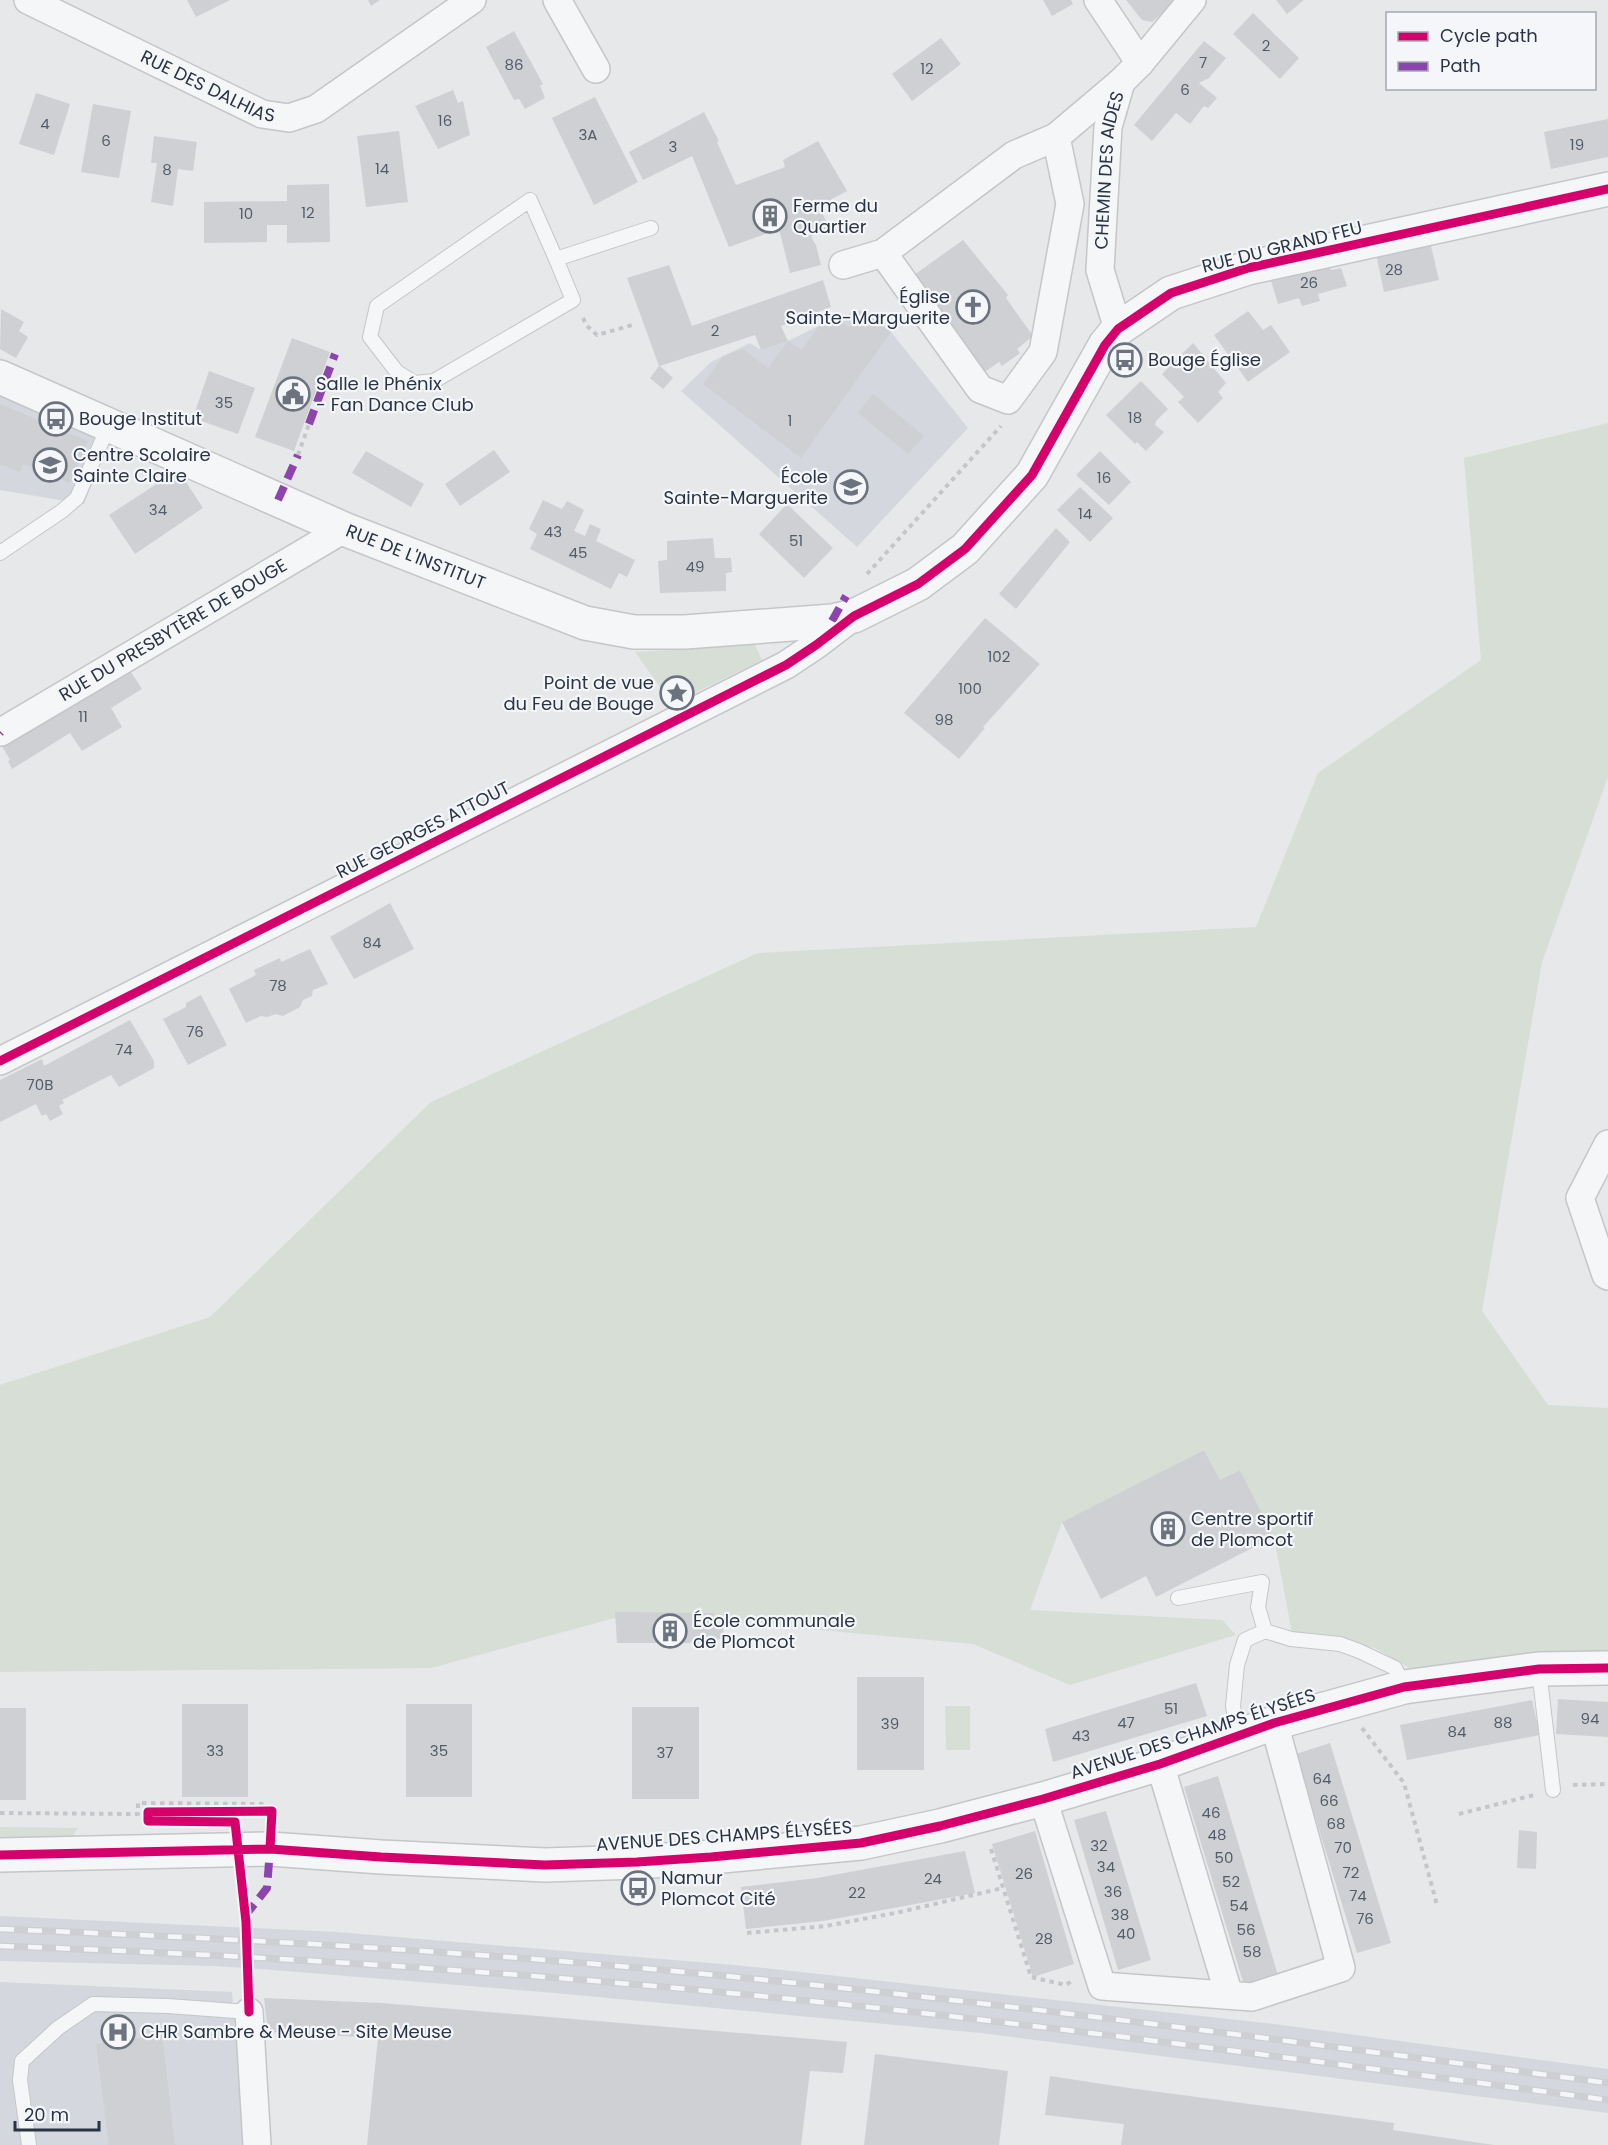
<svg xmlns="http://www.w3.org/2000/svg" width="1608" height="2145" viewBox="0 0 1608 2145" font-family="Poppins,sans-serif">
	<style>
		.built { fill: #d4d7dd }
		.green { fill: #d6ded6 }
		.building { fill: #ced0d3 }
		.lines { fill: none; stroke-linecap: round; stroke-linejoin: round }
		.service-casing { stroke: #c4c6c8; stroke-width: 16 }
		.minor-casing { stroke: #c4c6c8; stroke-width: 30 }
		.tertiary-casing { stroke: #c4c6c8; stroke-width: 36 }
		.path { stroke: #c5c6ca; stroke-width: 4; stroke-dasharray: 4.5 4.5; stroke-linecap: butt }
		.service { stroke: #f5f6f7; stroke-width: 14 }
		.minor { stroke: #f5f6f7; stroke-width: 27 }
		.tertiary { stroke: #f5f6f7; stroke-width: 33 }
		.rail-casing { stroke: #cecfd2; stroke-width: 7 }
		.rail { stroke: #f4f6f9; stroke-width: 4.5; stroke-dasharray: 14; stroke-linecap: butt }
		.quiet { stroke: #8e44ad; stroke-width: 8; stroke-dasharray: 15 8; stroke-linecap: butt }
		.cycleway-casing { stroke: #f4f6f9; stroke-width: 13 }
		.cycleway { stroke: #d6006c; stroke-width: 9 }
		.labels { text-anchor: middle; stroke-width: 4.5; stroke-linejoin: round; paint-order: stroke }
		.number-label { font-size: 15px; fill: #545c69 }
		.street-label { font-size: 18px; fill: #2b3445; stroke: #f4f6f9 }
		.poi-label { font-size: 18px; fill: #2b3445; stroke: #f4f6f9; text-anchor: start }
	</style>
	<rect width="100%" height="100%" fill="#e6e8ea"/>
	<path class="built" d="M 862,310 L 891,332 L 968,428 L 857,547 L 681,391 L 711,362 L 750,343 L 761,350 L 788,341 L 835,318 Z
		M 0,392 L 109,441 L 84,504 L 0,490 Z
		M 0,1916 L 337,1932 L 745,1966 L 1274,2024 L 1608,2069 L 1608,2113 L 981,2033 L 555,1993 L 273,1970 L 215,1966 L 0,1961 Z
		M 0,1982 L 232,1992 L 245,2145 L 0,2145 Z"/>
	<path class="green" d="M 1608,423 L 1608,777 L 1542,962 L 1482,1311 L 1548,1405 L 1608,1408 L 1608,1652 L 1544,1651 L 1411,1669 L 1375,1648 L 1292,1633 L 1274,1537 L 1240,1470 L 1220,1480 L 1204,1450 L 1062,1522 L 1030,1610 L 1222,1620 L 1236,1635 L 1070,1685 L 973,1644 L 633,1613 L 431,1668 L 0,1672 L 0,1385 L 210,1317 L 431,1102 L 758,953 L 1256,927 L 1318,773 L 1481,660 L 1464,458 Z
		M 752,639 L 762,660 L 672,704 L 635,652 L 709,648 Z
		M 945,1706 L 970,1706 L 970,1750 L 946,1750 Z
		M 0,1827 L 78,1828 L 72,1837 L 0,1839 Z"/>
	<path class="building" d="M 187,0 L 230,0 L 196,17 Z
		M 368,0 L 380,0 L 371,6 Z
		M 1043,0 L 1071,0 L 1073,4 L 1052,16 Z
		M 1126,0 L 1178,0 L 1152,22 L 1142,20 Z
		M 1276,0 L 1304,0 L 1287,14 Z
		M 1253,13 L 1299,58 L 1280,79 L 1233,34 Z
		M 514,31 L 543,84 L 540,86 L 545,98 L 525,109 L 519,99 L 514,100 L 486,47 Z
		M 941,38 L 961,64 L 912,101 L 892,74 Z
		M 1204,41 L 1226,58 L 1209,78 L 1199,83 L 1217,98 L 1208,108 L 1204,106 L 1190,124 L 1176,113 L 1152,141 L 1134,125 Z
		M 453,90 L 458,103 L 463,101 L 470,135 L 438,149 L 415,106 Z
		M 36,93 L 70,104 L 54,155 L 19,144 Z
		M 595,97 L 638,182 L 594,205 L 552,118 Z
		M 93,104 L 131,111 L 119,178 L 81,172 Z
		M 704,112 L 719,141 L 717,142 L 736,185 L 785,167 L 783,160 L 818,141 L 847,191 L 819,206 L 829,227 L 811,237 L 816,245 L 821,265 L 790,273 L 779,229 L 729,247 L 692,156 L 643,180 L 629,152 Z
		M 1608,119 L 1608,157 L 1551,169 L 1544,132 Z
		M 399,131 L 408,202 L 366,207 L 357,136 Z
		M 154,136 L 197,142 L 193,171 L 178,169 L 173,206 L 151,202 L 157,163 L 151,163 Z
		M 329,184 L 330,242 L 287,243 L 287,225 L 267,225 L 267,242 L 204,243 L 204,202 L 287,201 L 287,185 Z
		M 963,240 L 1008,295 L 1006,298 L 1033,336 L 1017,349 L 1020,353 L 1002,366 L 999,362 L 982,374 L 914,275 Z
		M 1430,242 L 1439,280 L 1384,292 L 1376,254 Z
		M 1329,264 L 1331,270 L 1341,268 L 1347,286 L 1318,294 L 1320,301 L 1302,306 L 1299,298 L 1278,304 L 1271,281 Z
		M 669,265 L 692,326 L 823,280 L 831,307 L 781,326 L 788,341 L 802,350 L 821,323 L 835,318 L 849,327 L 862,310 L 891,332 L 801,458 L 703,384 L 723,356 L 743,349 L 768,368 L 788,341 L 761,350 L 755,335 L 660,366 L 673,378 L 663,389 L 650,378 L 659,366 L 627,278 Z
		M 1,309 L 24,322 L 19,331 L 28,337 L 16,358 L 0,349 Z
		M 1248,311 L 1263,330 L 1271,325 L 1290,352 L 1248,382 L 1214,335 Z
		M 292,338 L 330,352 L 294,451 L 255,437 Z
		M 1193,343 L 1226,383 L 1218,392 L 1223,398 L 1198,423 L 1178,402 L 1184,397 L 1162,374 Z
		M 209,371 L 255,388 L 238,434 L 193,418 Z
		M 1141,381 L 1168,409 L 1156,421 L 1155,425 L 1164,432 L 1146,451 L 1137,442 L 1135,444 L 1106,415 Z
		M 873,394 L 924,436 L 908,454 L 858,413 Z
		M 0,404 L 88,441 L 70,483 L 24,464 L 20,472 L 0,464 Z
		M 494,450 L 510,472 L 460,506 L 445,484 Z
		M 366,451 L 424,484 L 411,507 L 352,473 Z
		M 1100,451 L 1131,482 L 1109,505 L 1076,475 Z
		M 178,470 L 203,508 L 135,554 L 109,515 Z
		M 1080,487 L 1113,518 L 1090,542 L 1057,510 Z
		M 543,500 L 562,509 L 567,501 L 584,510 L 574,531 L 585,536 L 590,524 L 601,529 L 596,541 L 635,560 L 627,577 L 619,573 L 611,589 L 530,549 L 537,534 L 529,529 Z
		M 787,504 L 833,548 L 804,578 L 759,534 Z
		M 1056,528 L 1070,542 L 1016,609 L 999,594 Z
		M 713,538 L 715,558 L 731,558 L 732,572 L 726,573 L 726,591 L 660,593 L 658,561 L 667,560 L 667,541 Z
		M 985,618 L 1040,664 L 983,727 L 985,728 L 959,759 L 904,713 Z
		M 129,669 L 142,689 L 111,708 L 122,727 L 82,751 L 70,733 L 12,769 L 8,761 L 10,760 L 2,746 Z
		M 390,903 L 414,949 L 354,979 L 330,937 Z
		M 310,949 L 328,984 L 313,990 L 312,996 L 303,1000 L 300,1007 L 283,1016 L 276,1014 L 267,1017 L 261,1016 L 246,1023 L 229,989 L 256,975 L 254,970 L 280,958 L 281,962 Z
		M 201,995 L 227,1045 L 188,1065 L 163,1019 L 186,1007 L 186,1003 Z
		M 130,1020 L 154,1061 L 154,1068 L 119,1087 L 111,1075 L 62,1100 L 64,1103 L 59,1106 L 63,1114 L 50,1121 L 46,1114 L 42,1116 L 36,1104 L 0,1122 L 0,1080 L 42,1059 L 44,1066 Z
		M 1204,1450 L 1220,1480 L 1240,1470 L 1274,1537 L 1156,1597 L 1146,1576 L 1101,1599 L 1062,1522 Z
		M 615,1612 L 714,1613 L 714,1624 L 723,1625 L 724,1638 L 715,1640 L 714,1643 L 617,1643 Z
		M 857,1677 L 924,1677 L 924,1770 L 857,1770 Z
		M 1196,1683 L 1207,1716 L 1053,1762 L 1045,1729 Z
		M 1558,1699 L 1608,1702 L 1608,1737 L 1556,1734 Z
		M 1532,1700 L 1540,1735 L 1407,1760 L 1400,1725 Z
		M 182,1704 L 248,1704 L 248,1797 L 182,1797 Z
		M 406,1704 L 472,1704 L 472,1797 L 406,1797 Z
		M 632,1707 L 699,1707 L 699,1799 L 632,1799 Z
		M 0,1708 L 26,1708 L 26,1800 L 0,1800 Z
		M 1330,1743 L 1391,1943 L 1357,1953 L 1296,1754 Z
		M 1218,1776 L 1278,1975 L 1244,1985 L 1184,1787 Z
		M 1106,1811 L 1151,1960 L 1118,1970 L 1074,1820 Z
		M 1519,1830 L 1537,1832 L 1536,1869 L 1517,1868 Z
		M 1035,1831 L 1074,1964 L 1033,1977 L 992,1844 Z
		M 965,1851 L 975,1893 L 823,1921 L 746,1929 L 741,1887 L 817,1878 Z
		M 264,1998 L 382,2003 L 847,2042 L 843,2073 L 810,2071 L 801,2145 L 367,2145 L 378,2038 L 268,2032 Z
		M 162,2035 L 175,2145 L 109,2145 L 96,2044 Z
		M 875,2054 L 1008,2071 L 999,2145 L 864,2145 Z
		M 1050,2076 L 1129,2088 L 1394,2123 L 1393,2130 L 1494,2145 L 1121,2145 L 1124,2124 L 1045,2115 Z"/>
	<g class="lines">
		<g class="service-casing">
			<path id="service" d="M 556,259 L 573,300 L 434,381 L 415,383 L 397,372 L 370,337 L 377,306 L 530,200 L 556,259 L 651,228
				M 0,553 L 62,511 L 77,498 L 109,425
				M 1178,1598 L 1262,1582 L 1258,1607 L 1265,1631 L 1291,1639 L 1340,1644 L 1359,1651 L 1395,1668 L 1404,1687
				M 1539,1670 L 1553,1790
				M 1238,1736 L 1233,1706 L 1237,1665 L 1245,1640 L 1265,1631
				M 29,2145 L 20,2080 L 22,2061 L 58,2028 L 93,2004 L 168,2006 L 249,2012"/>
		</g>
		<g class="minor-casing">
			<g id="minor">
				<path id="s1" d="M 28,0 L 262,114 L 289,118 L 316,109 L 472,0"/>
				<path d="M 557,0 L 596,69"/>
				<path d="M 1098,0 L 1140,63"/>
				<path d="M 883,253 L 980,389 L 1008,400 L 1043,352 L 1070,204 L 1056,137"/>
				<path d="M 843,265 L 883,253 L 1014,155 L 1056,137 L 1121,82 L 1140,63 L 1192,0"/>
				<path id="s2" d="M 1118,329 L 1100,270 L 1108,127 L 1121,82"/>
				<path id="s3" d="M 1,732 L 344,529"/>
				<path d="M 0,1061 L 786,665 L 816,645 L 854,616"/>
				<path d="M 1608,1144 L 1580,1198 L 1606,1275 L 1608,1276"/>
				<path d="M 1160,1764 L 1229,1995"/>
				<path d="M 1043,1799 L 1102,1986 L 1252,1997 L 1341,1968 L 1274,1723"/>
				<path d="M 249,2012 L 257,2145"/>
			</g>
		</g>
		<g class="tertiary-casing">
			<g id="tertiary">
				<path id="s4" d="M 0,377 L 344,529 L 585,623 L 634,632 L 685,632 L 832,621 L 854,616 L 918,584 L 965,549 L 1032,475 L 1105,345 L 1118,329 L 1171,293 L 1248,268 L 1608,189"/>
				<path d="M 0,1855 L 270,1849 L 381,1857 L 545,1865 L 637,1862 L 711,1857 L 861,1843 L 940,1826 L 1043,1799 L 1160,1764 L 1274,1723 L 1404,1687 L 1539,1669 L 1608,1668"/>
			</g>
		</g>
		<path class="path" d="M 583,318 L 587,326 L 597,335 L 636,324
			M 298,455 L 309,424
			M 867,574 L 1001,426
			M 1362,1728 L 1404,1783 L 1437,1905
			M 1573,1785 L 1608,1784
			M 0,1813 L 138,1814 L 138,1803 L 266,1804 L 271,1810
			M 1459,1814 L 1534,1795
			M 150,1821 L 148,1821 L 148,1812 L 272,1811 L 271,1818
			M 991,1849 L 1031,1977 L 1066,1985 L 1072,1981
			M 241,1890 L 246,1922
			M 747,1933 L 826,1926 L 900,1912 L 1003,1888
			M 249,1973 L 249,1987"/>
		<use href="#service" class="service"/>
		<use href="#minor" class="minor"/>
		<use href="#tertiary" class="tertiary"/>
		<g class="rail-casing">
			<path id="rail" d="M 0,1929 C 224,1938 449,1950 673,1971 C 985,2000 1297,2042 1608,2083
				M 0,1946 C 311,1957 622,1979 931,2014 C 1157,2040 1383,2070 1608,2100"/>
		</g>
		<use href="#rail" class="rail"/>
		<path class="quiet" d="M 309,424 L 335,354
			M 278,500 L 298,455
			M 832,621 L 846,596
			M 0,733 L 1,732
			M 245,1916 L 267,1888 L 270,1849"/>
		<g class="cycleway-casing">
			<path id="cycleway" d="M 0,1061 L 786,665 L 816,645 L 854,616 L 918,584 L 965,549 L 1032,475 L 1105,345 L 1118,329 L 1171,293 L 1248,268 L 1608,189
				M 0,1855 L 270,1849 L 381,1857 L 545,1865 L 637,1862 L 711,1857 L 861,1843 L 940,1826 L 1043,1799 L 1160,1764 L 1274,1723 L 1404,1687 L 1539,1669 L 1608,1668
				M 249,2012 L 246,1922 L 235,1822 L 148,1821 L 148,1812 L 272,1811 L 270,1849"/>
		</g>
		<use href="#cycleway" class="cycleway"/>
	</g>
	<defs>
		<g id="building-ring" transform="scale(1.725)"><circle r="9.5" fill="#f4f6f9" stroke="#6c737f" stroke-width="1.5"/><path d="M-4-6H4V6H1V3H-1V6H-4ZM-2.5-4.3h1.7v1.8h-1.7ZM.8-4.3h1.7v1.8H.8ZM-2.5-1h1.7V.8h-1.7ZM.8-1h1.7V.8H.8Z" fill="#6c737f"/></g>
		<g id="church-ring" transform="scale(1.725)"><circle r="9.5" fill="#f4f6f9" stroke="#6c737f" stroke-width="1.5"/><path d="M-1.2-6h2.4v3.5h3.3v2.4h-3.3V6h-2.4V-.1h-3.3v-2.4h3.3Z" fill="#6c737f"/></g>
		<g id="bus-ring" transform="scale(1.725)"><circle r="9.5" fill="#f4f6f9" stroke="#6c737f" stroke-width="1.5"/><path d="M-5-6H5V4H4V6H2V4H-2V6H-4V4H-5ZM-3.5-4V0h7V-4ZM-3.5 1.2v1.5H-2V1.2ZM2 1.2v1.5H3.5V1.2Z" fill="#6c737f"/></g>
		<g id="civic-ring" transform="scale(1.725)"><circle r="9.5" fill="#f4f6f9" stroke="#6c737f" stroke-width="1.5"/><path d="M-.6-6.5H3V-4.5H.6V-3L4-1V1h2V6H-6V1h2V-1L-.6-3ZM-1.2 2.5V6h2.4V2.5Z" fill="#6c737f"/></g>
		<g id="school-ring" transform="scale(1.725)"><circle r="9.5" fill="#f4f6f9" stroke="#6c737f" stroke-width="1.5"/><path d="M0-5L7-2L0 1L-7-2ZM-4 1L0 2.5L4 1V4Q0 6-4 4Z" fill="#6c737f"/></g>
		<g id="sight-ring" transform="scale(1.725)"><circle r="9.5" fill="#f4f6f9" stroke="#6c737f" stroke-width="1.5"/><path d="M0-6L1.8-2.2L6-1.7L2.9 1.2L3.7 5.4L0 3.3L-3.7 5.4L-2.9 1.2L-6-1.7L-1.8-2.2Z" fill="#6c737f"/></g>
		<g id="hospital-ring" transform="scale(1.725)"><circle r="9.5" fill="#f4f6f9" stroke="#6c737f" stroke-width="1.5"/><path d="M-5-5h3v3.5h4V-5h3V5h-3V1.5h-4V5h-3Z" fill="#6c737f"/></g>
	</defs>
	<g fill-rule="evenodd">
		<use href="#building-ring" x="770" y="216"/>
		<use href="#church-ring" x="973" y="307"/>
		<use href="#bus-ring" x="1125" y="360"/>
		<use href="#civic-ring" x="293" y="394"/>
		<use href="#bus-ring" x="56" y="419"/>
		<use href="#school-ring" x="50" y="465"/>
		<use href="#school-ring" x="851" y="487"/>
		<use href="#sight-ring" x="677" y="693"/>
		<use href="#building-ring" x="1168" y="1529"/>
		<use href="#building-ring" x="670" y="1631"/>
		<use href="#bus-ring" x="638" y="1888"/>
		<use href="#hospital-ring" x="118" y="2032"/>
	</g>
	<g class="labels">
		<g class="number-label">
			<text x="1266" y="51">2</text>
			<text x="1203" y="68">7</text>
			<text x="514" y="70">86</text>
			<text x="927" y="74">12</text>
			<text x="1185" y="95">6</text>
			<text x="445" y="126">16</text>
			<text x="45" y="129">4</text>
			<text x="588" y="140">3A</text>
			<text x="106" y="146">6</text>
			<text x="1577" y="150">19</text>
			<text x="673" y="152">3</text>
			<text x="382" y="174">14</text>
			<text x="167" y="175">8</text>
			<text x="308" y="218">12</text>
			<text x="246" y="219">10</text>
			<text x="1394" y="275">28</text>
			<text x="1309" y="288">26</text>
			<text x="715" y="336">2</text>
			<text x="224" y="408">35</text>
			<text x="1135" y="423">18</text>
			<text x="790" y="426">1</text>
			<text x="1104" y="483">16</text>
			<text x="158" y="515">34</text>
			<text x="1085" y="519">14</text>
			<text x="553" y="537">43</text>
			<text x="796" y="546">51</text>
			<text x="578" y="558">45</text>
			<text x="695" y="572">49</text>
			<text x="999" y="662">102</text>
			<text x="970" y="694">100</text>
			<text x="83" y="722">11</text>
			<text x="944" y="725">98</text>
			<text x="372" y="948">84</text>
			<text x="278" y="991">78</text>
			<text x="195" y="1037">76</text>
			<text x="124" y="1055">74</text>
			<text x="40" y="1090">70B</text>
			<text x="1171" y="1714">51</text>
			<text x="1590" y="1724">94</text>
			<text x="1126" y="1728">47</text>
			<text x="1503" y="1728">88</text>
			<text x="890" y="1729">39</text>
			<text x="1457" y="1737">84</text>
			<text x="1081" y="1741">43</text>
			<text x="215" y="1756">33</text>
			<text x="439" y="1756">35</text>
			<text x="665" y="1758">37</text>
			<text x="1322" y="1784">64</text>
			<text x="1329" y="1806">66</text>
			<text x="1211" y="1818">46</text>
			<text x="1336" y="1829">68</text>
			<text x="1217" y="1840">48</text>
			<text x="1099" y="1851">32</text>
			<text x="1343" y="1853">70</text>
			<text x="1224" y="1863">50</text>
			<text x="1106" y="1872">34</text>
			<text x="1351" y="1878">72</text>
			<text x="1024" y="1879">26</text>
			<text x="933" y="1884">24</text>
			<text x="1231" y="1887">52</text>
			<text x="1113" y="1897">36</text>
			<text x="857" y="1898">22</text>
			<text x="1358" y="1901">74</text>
			<text x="1239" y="1911">54</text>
			<text x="1120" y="1920">38</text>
			<text x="1365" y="1924">76</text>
			<text x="1246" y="1935">56</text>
			<text x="1126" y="1939">40</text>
			<text x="1044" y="1944">28</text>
			<text x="1252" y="1957">58</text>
		</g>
		<g class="street-label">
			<text dy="6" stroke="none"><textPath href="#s1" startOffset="200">RUE DES DALHIAS</textPath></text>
			<text dy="6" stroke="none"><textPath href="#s2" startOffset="162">CHEMIN DES AIDES</textPath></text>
			<text transform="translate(1282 247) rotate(-14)" y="6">RUE DU GRAND FEU</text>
			<text dy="6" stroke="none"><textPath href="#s4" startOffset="453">RUE DE L'INSTITUT</textPath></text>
			<text dy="6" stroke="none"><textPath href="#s3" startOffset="200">RUE DU PRESBYTÈRE DE BOUGE</textPath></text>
			<text transform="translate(423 830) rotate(-27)" y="6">RUE GEORGES ATTOUT</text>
			<text transform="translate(1193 1734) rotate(-18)" y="6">AVENUE DES CHAMPS ÉLYSÉES</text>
			<text transform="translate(724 1836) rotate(-4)" y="6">AVENUE DES CHAMPS ÉLYSÉES</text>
		</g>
		<g class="poi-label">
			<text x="793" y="212">Ferme du<tspan x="793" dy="21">Quartier</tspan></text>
			<text x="950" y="303" text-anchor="end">Église<tspan x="950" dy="21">Sainte-Marguerite</tspan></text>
			<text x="1148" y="366">Bouge Église</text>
			<text x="316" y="390">Salle le Phénix<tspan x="316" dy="21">- Fan Dance Club</tspan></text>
			<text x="79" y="425">Bouge Institut</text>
			<text x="73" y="461">Centre Scolaire<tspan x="73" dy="21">Sainte Claire</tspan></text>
			<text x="828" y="483" text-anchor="end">École<tspan x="828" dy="21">Sainte-Marguerite</tspan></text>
			<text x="654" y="689" text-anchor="end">Point de vue<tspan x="654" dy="21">du Feu de Bouge</tspan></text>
			<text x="1191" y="1525">Centre sportif<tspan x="1191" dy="21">de Plomcot</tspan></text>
			<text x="693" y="1627">École communale<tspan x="693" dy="21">de Plomcot</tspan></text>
			<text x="661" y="1884">Namur<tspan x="661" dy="21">Plomcot Cité</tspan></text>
			<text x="141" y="2038">CHR Sambre &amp; Meuse - Site Meuse</text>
		</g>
	</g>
	<rect x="1386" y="12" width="210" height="78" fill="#f4f6f9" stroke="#a4a8b1" stroke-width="1.5"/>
	<rect x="1398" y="32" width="30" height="9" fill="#d6006c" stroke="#a4a8b1" stroke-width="1.5"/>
	<text x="1440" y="42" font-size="18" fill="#2b3445">Cycle path</text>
	<rect x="1398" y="62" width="30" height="9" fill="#8e44ad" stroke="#a4a8b1" stroke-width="1.5"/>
	<text x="1440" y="72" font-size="18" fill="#2b3445">Path</text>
	<path d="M15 2121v9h84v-9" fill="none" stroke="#2b3445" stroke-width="3"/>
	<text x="24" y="2121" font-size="18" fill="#2b3445" stroke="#f4f6f9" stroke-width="4.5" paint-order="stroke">20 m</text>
</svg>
